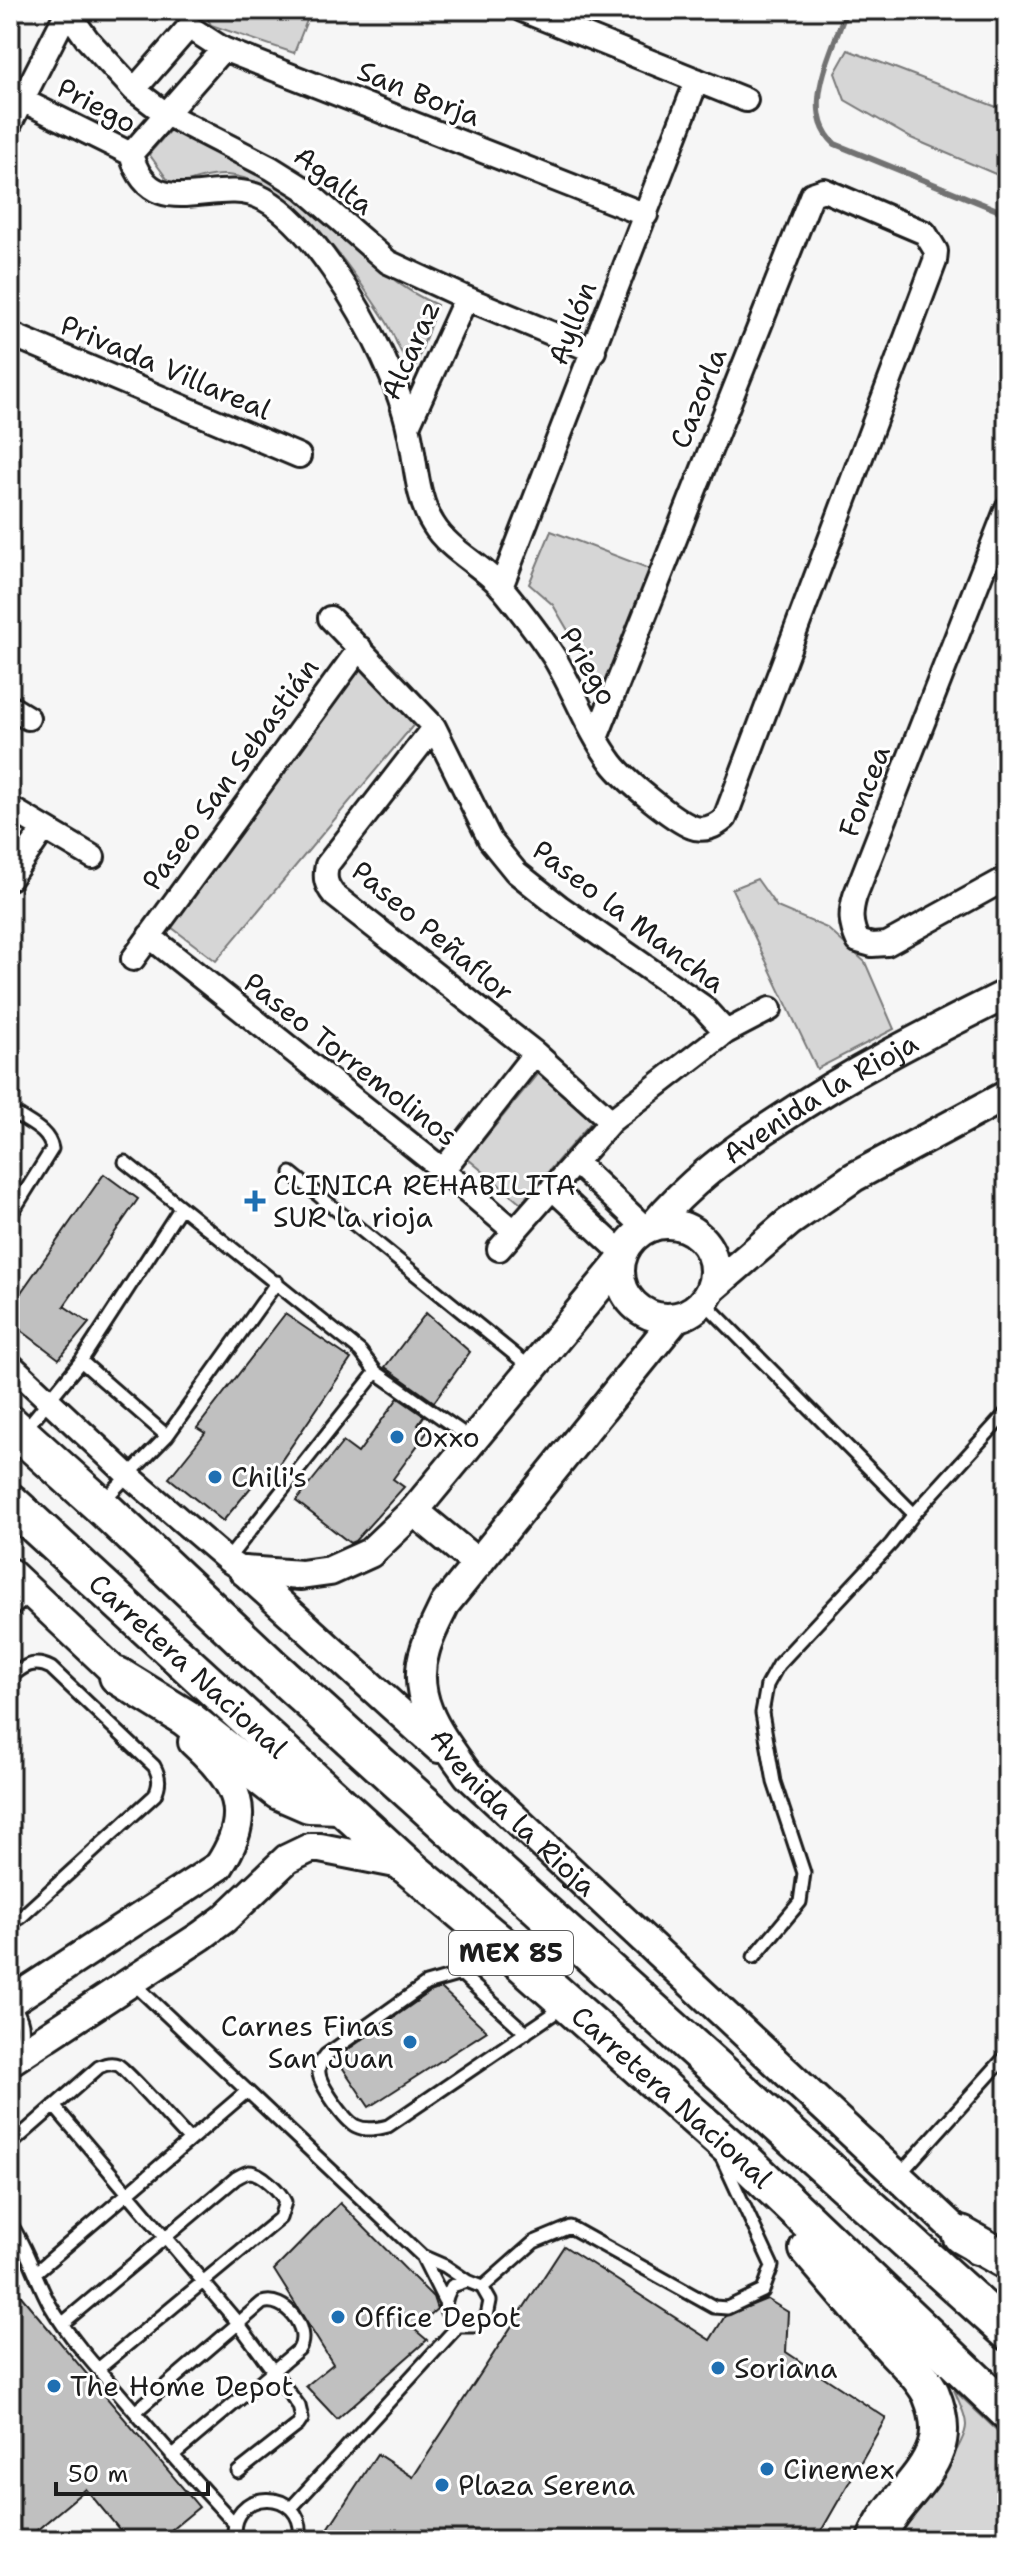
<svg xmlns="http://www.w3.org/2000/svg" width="1017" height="2550" viewBox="0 0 1017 2550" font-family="'Shantell Sans',sans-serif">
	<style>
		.green { fill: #d6d6d6; stroke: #797979; stroke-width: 2 }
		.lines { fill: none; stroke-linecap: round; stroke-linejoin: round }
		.stream { stroke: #727272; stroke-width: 6 }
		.building { fill: #c0c0c0; stroke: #1c1c1c; stroke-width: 2 }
		.service-casing { stroke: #1c1c1c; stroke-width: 17 }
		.minor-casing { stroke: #1c1c1c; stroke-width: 28 }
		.tertiary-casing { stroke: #1c1c1c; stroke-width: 34 }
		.trunk-casing { stroke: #1c1c1c; stroke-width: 42 }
		.service { stroke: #fff; stroke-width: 11 }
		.minor { stroke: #fff; stroke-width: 22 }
		.tertiary { stroke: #fff; stroke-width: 28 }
		.trunk { stroke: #fff; stroke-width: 36 }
		.poi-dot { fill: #1f6fb2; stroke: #fff; stroke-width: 3 }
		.labels { text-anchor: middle; stroke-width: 6; stroke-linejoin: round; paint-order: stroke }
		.shield { fill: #fff; stroke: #606060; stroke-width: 2 }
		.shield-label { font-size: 26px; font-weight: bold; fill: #1c1c1c }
		.street-label { font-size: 28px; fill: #1c1c1c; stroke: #fff }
		.poi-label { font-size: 28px; fill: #1c1c1c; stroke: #fff; text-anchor: start }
	</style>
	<rect width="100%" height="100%" fill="#f6f6f6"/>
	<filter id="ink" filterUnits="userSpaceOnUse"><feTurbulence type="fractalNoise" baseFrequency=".0125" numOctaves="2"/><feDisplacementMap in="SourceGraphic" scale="16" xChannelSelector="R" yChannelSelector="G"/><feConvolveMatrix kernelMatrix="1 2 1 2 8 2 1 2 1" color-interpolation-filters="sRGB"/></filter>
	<g filter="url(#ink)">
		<path class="green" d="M 203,10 L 311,10 L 294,53 L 211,25 Z
			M 848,50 L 1007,111 L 1007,179 L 911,138 L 845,100 L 835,73 Z
			M 171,129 C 214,148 258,166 297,194 C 346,230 380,281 437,305 L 416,366 C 396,354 398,340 386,321 C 354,272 293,179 227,175 C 209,174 190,181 173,187 L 149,154 Z
			M 551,531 L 653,570 L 603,690 L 553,605 L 529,584 Z
			M 362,663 L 421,716 L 216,961 L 167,924 Z
			M 757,879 L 777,907 L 827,928 L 865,962 L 894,1029 L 817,1069 L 732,889 Z
			M 538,1073 L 594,1119 L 521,1203 L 468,1159 Z
			M 954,2390 L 1007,2440 L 1007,2540 L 892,2540 C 908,2518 966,2449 966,2425 C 966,2414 958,2400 954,2390 Z"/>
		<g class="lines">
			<path class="stream" d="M 846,10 C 834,49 798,111 835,144 L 1007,214"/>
		</g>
		<path class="building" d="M 104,1174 L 138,1199 L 64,1306 L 89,1323 L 59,1359 L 10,1322 L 10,1308 Z
			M 426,1313 L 470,1352 L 434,1402 L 385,1367 Z
			M 285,1314 L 351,1359 L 268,1480 L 261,1475 L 223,1521 L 169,1478 L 205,1433 L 197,1428 Z
			M 398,1398 L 424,1416 L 418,1425 L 428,1431 L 393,1479 L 404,1487 L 355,1541 L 350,1543 L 296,1501 L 343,1442 L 358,1453 Z
			M 441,1988 L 487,2031 L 369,2107 L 336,2058 L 430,1992 Z
			M 340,2203 L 433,2297 L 437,2309 L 414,2329 L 427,2340 L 337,2419 L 306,2386 L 333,2364 L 274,2270 Z
			M 564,2246 L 710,2340 L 725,2316 L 767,2299 L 788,2312 L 786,2352 L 886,2418 L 816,2540 L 338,2540 L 326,2532 L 377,2454 L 413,2477 Z
			M 10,2283 L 199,2507 L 159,2540 L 128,2540 L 86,2489 L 36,2531 L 43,2540 L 10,2540 Z"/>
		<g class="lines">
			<g class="service-casing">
				<path id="service" d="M 10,1117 L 19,1116 C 33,1125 49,1132 52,1149 L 10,1216
					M 125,1162 L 360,1351 L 376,1372 L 473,1440
					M 291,1173 L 531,1368
					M 704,1302 L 914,1514 L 891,1544 L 778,1665 L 767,1685 L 762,1713 L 774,1782 L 804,1873 L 800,1902 L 754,1957
					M 81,1361 L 167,1436
					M 23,1432 L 81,1361 L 181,1207
					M 103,1501 L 167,1436 L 277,1282
					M 914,1514 L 1007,1412
					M 227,1560 L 376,1372
					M 10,1612 L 32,1594
					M 10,1678 C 23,1666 34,1659 51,1668 L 154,1766 C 160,1777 160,1784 155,1795 L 20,1918 L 10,1921
					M 500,1950 L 461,1974 L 426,1984 L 326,2055 C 321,2061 318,2066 319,2073 C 320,2085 345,2121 356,2126 C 366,2131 377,2129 388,2126 L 565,2006
					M 461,1974 L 526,2033
					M 132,1982 L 422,2256 L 445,2266 L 467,2281
					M 11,2002 C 23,2018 26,2030 18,2048
					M 54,2106 L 238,2323 L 299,2406 L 302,2419 L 298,2425 L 238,2472
					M 10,2145 L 99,2067 C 105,2064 111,2062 118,2065 C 124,2067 179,2129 190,2140
					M 898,2176 L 1007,2055
					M 10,2223 C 28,2249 35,2278 50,2305 C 68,2336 94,2365 118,2392 C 156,2437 195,2481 235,2524
					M 422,2256 L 444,2300
					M 36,2272 L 246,2092
					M 483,2287 L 534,2242 L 570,2227 L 714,2307 L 727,2308 L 763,2291 L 772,2266 L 722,2158
					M 63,2323 L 236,2178 C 240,2176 244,2173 249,2172 C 261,2172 281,2192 285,2202 L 280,2218 L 98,2369
					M 135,2412 L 262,2303 C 284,2295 311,2329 299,2349 L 172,2456
					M 291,2508 L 458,2326 L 475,2326 L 487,2316 L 490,2301 L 482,2287 L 467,2281 L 452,2286 C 442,2303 443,2313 458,2326
					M 235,2540 C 225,2488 307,2484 300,2540"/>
			</g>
			<g class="minor-casing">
				<path id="minor" d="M 522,10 L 746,100
					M 67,11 L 87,39 L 134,90 L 166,114 L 271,168 L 303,188 L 388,262 L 466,298 L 594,351
					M 189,27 L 223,49 L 646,215
					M 134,90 L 189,27
					M 22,100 L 131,154 C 152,229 216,173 264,199 C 311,224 361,309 383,357 C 393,379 404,406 409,431 C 416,460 416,498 433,524 C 450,552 483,565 503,589 C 521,611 539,634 554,657 C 575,692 588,731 612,763 C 624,779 673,820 692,827 C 704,832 716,826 725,818 L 935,261 L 936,251 L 925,233 L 824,190 L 812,194 L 596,738
					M 10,124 L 68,10
					M 131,154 L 223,49
					M 10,334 L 299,456
					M 408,426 L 466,298
					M 1007,508 L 855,896 C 850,913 850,924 858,941 L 872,945 L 887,944 L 1007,878
					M 501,587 L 697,80
					M 330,618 L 434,727 L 490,840 L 516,872 L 560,907 L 702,1006 L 726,1032
					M 10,707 L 28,718
					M 434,727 L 327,865 C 324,878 326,885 334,895 L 535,1053 L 611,1121
					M 10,808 L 93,857
					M 10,878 L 44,829
					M 149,936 L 443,1170 L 514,1231
					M 133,959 L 360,648
					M 575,1162 L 646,1229
					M 443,1170 L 535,1053
					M 552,1188 L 623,1254
					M 499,1249 L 611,1121 L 726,1032 L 770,1009
					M 10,1364 L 128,1475 L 227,1560 L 244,1571"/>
			</g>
			<g class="tertiary-casing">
				<g id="tertiary">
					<circle cx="667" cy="1271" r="47"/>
					<path id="s1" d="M 653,1226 C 688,1183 732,1151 778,1121 C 851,1072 928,1033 1007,994"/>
					<path d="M 712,1288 L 789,1222 L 854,1177 L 1007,1095"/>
					<path id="s2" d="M 676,1318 L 445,1604 C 438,1619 429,1635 425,1650 C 409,1700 442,1738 468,1775 L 977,2250"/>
					<path d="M 414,1511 L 478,1564"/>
					<path d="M 244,1571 L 301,1575 L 330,1571 L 370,1553 L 414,1511 L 620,1262"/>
					<path d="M 244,1571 L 439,1748"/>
					<path d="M 10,1573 L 132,1688"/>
					<path d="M 10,2002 L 219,1866 C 255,1812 237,1782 193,1742"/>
					<path d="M 10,2061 L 201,1936 L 224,1919 L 287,1859 L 310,1848 L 320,1848 L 406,1865"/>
				</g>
			</g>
			<g class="trunk-casing">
				<g id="trunk">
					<path d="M 10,1424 L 100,1505 L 272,1667 L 1007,2331"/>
					<path id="s3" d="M 10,1502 L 406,1865 L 504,1947 L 747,2163 L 1007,2411"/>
					<path d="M 118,1676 L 186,1718 L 279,1791 L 309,1804 L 340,1805"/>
					<path d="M 961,2235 L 1007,2261"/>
					<path d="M 808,2249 C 835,2280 861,2311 888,2342 C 902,2358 922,2375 931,2394 C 938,2411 942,2431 936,2448 C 924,2483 889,2505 876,2540"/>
				</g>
			</g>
			<use href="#service" class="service"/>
			<use href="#minor" class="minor"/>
			<use href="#tertiary" class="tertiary"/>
			<use href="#trunk" class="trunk"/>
		</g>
	</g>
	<g class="poi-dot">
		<path d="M251 1189h8v8h8v8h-8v8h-8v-8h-8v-8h8z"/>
		<circle cx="397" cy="1437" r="8"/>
		<circle cx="215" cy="1477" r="8"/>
		<circle cx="410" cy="2042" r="8"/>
		<circle cx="338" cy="2317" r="8"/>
		<circle cx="718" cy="2368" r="8"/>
		<circle cx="54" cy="2386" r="8"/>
		<circle cx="767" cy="2469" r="8"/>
		<circle cx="442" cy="2485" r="8"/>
	</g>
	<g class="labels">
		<rect class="shield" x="449" y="1931" width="124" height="44" rx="6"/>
		<g class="shield-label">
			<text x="511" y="1962">MEX 85</text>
		</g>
		<g class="street-label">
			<text transform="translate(419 93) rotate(22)" y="10">San Borja</text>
			<text transform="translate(97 105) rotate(28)" y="10">Priego</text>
			<text transform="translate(334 180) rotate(38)" y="10">Agalta</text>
			<text transform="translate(572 323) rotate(-69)" y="10">Ayllón</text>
			<text transform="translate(410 350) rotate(-66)" y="10">Alcaraz</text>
			<text transform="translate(166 367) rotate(23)" y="10">Privada Villareal</text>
			<text transform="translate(698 398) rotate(-68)" y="10">Cazorla</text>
			<text transform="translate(589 666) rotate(60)" y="10">Priego</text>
			<text transform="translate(230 774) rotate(-54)" y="10">Paseo San Sebastián</text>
			<text transform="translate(864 791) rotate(-69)" y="10">Foncea</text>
			<text transform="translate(629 916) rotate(37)" y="10">Paseo la Mancha</text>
			<text transform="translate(433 931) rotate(40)" y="10">Paseo Peñaflor</text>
			<text transform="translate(351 1059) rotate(38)" y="10">Paseo Torremolinos</text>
			<text dy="10" stroke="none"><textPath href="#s1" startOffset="212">Avenida la Rioja</textPath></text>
			<text dy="10" stroke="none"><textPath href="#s3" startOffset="242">Carretera Nacional</textPath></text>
			<text dy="10" stroke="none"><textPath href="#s2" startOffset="614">Avenida la Rioja</textPath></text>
			<text dy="10" stroke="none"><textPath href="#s3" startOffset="890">Carretera Nacional</textPath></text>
		</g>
		<g class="poi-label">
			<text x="273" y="1195">CLINICA REHABILITA<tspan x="273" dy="32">SUR la rioja</tspan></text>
			<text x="413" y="1447">Oxxo</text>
			<text x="231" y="1487">Chili's</text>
			<text x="394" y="2036" text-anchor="end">Carnes Finas<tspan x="394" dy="32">San Juan</tspan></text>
			<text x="354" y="2327">Office Depot</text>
			<text x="734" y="2378">Soriana</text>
			<text x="70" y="2396">The Home Depot</text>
			<text x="783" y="2479">Cinemex</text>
			<text x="458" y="2495">Plaza Serena</text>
		</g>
	</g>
	<rect width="1017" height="2550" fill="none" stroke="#fff" stroke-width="40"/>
	<rect x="20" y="20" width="977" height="2510" fill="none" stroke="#1c1c1c" stroke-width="3" filter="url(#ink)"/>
	<path d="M56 2482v12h152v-12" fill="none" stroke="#1c1c1c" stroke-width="4"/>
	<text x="68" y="2482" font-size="24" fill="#1c1c1c" stroke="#ffffff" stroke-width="6" paint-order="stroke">50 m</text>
</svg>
